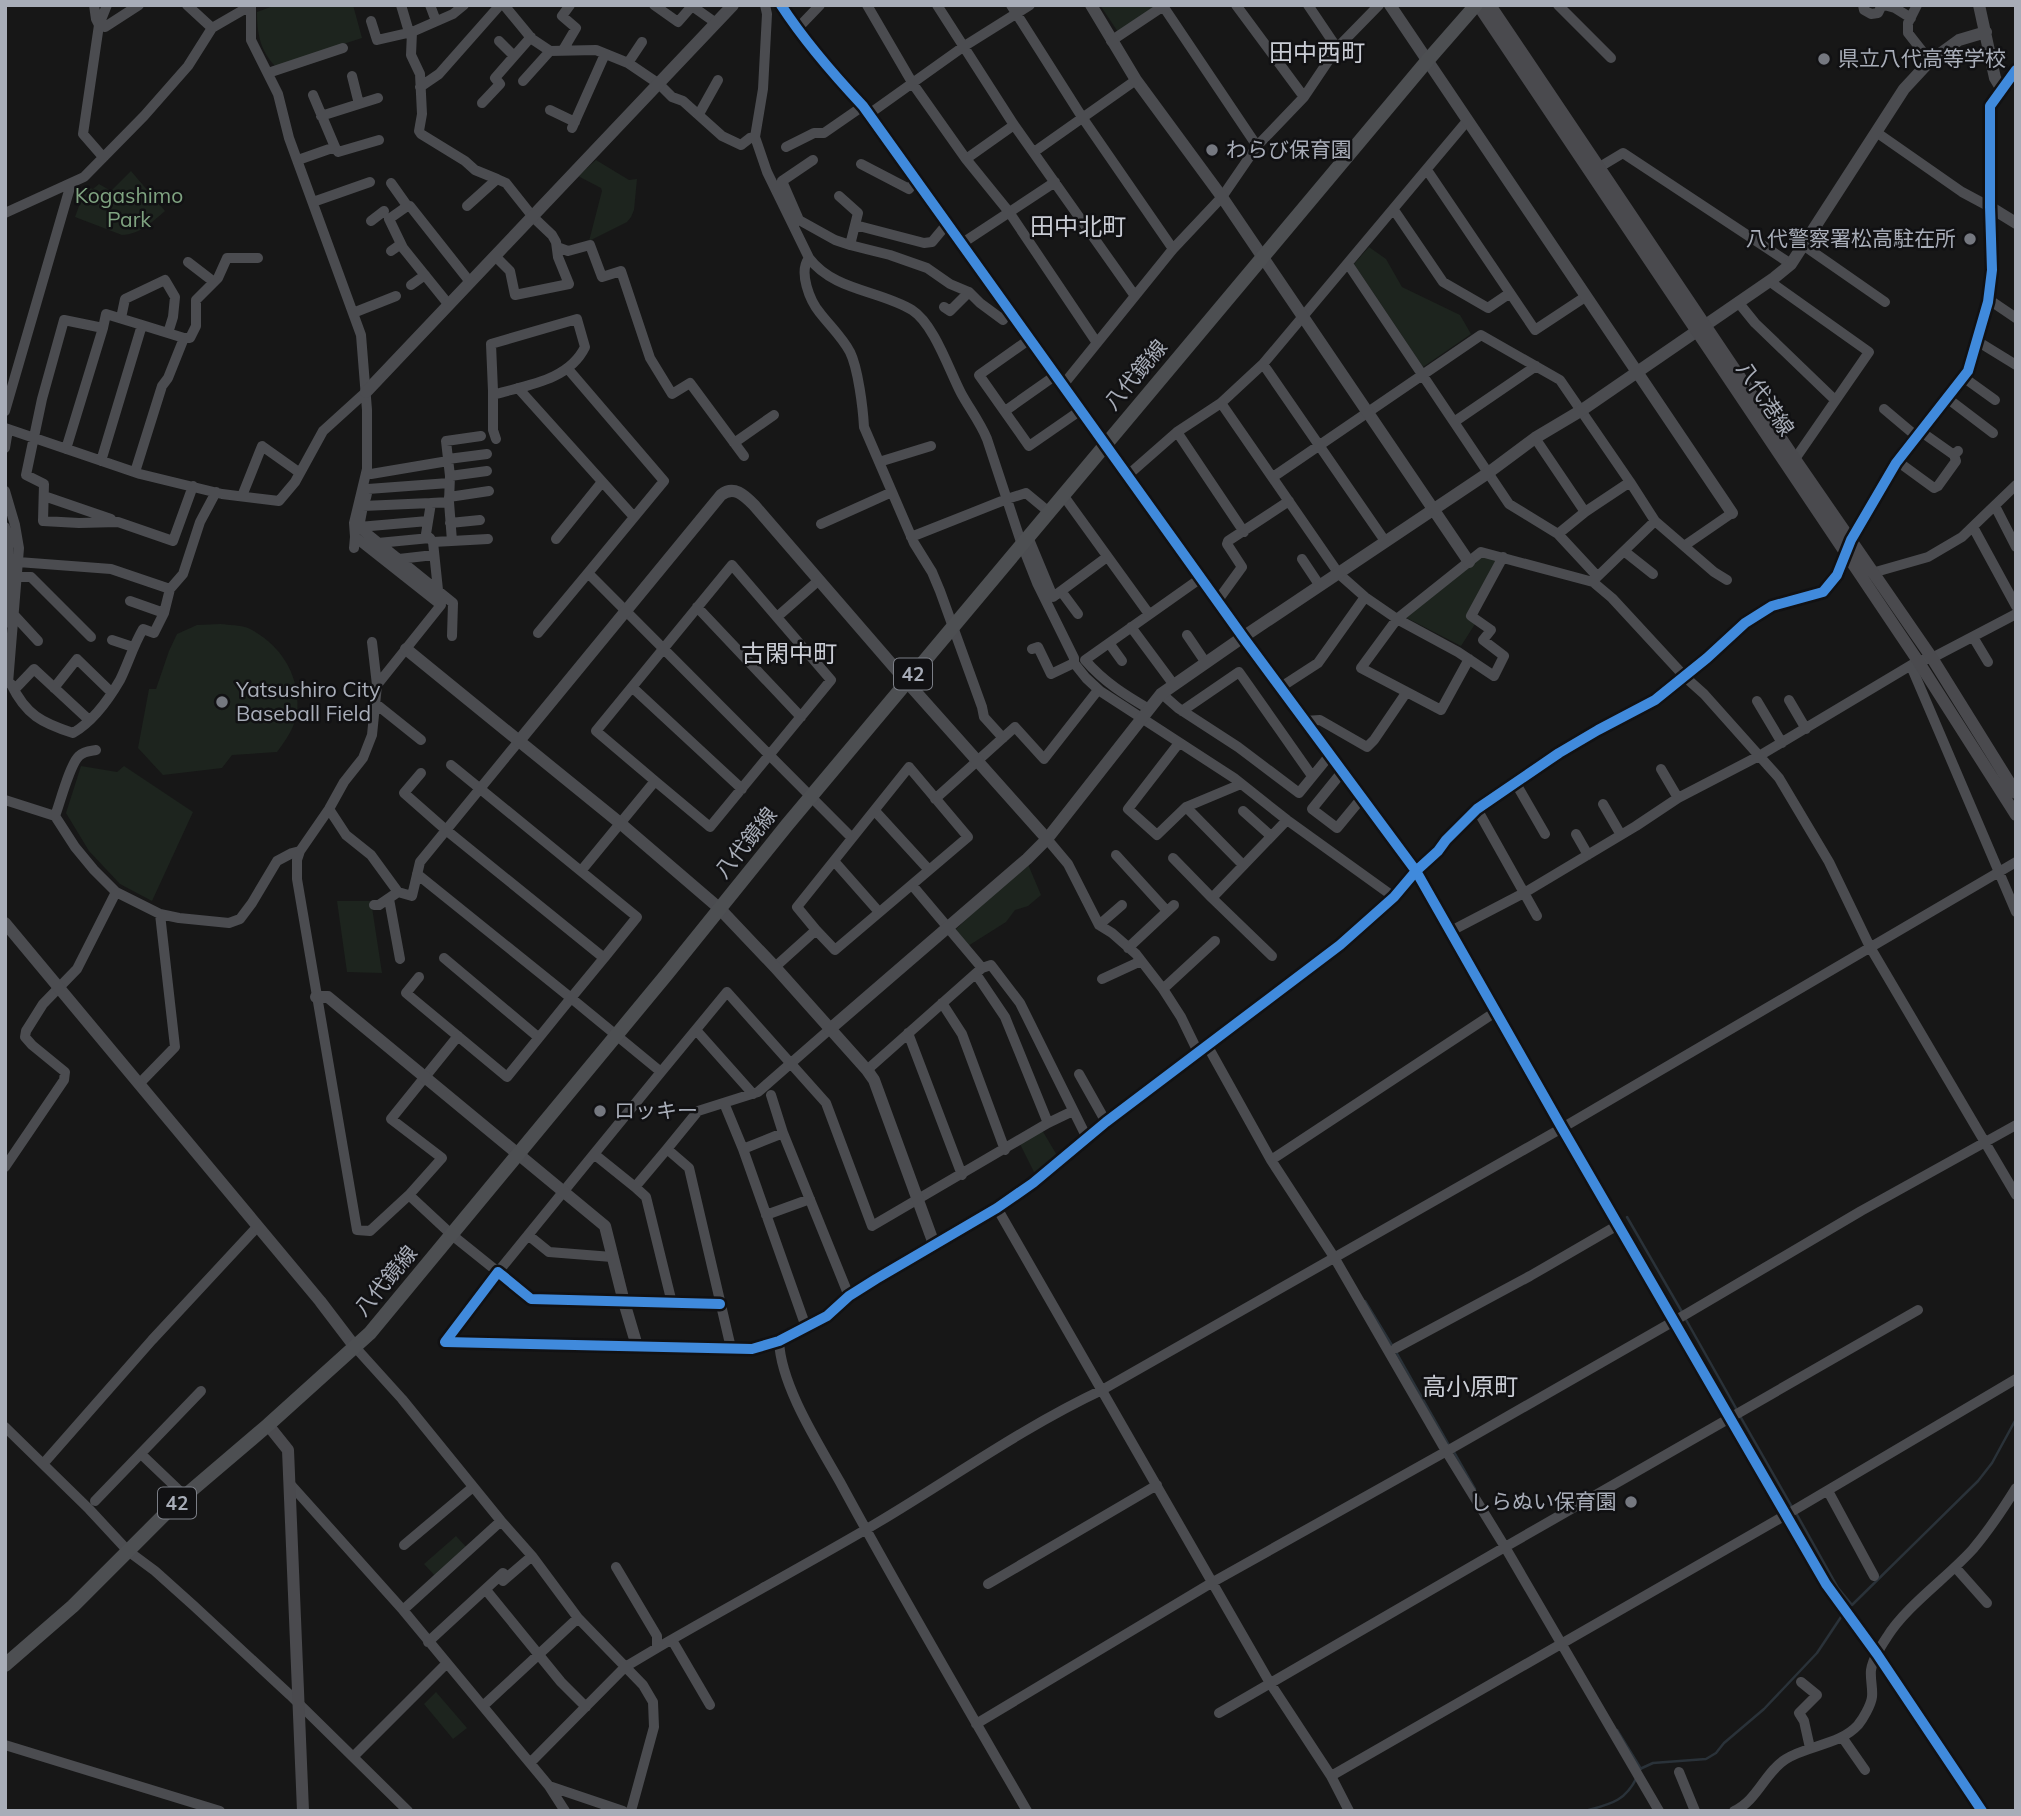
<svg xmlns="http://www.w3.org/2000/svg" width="2021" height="1816" viewBox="0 0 2021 1816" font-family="Mulish,'Noto Sans JP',sans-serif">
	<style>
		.green { fill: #1d241e }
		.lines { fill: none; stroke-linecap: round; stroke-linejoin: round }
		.stream { stroke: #2a3239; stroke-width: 2.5 }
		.minor { stroke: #4b4c50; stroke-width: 10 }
		.tertiary { stroke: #4b4c50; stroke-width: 12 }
		.secondary { stroke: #4a4a4e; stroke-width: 12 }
		.primary { stroke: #4d4f52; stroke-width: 14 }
		.cycleway-casing { stroke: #111113; stroke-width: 15 }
		.cycleway { stroke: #408adc; stroke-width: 10 }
		.poi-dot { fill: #757880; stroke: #111113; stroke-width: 2.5 }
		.labels { text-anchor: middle; stroke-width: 5; stroke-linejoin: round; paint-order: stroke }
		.shield { fill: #111113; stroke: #7b7e86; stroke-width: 2 }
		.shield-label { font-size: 19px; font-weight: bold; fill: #a8adb8 }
		.poi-label { font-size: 21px; fill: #a8adb8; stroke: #111113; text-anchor: start }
		.park-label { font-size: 21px; fill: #7fa381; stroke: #111113 }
		.street-label { font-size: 21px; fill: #a8adb8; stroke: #111113 }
		.quarter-label { font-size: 24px; fill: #c9ccd4; stroke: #111113 }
	</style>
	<rect width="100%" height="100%" fill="#171717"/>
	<path class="green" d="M 276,5 L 353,5 L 362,38 L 275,66 C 260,50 257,33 257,12 Z
		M 1100,5 L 1157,5 L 1118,32 Z
		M 596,160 L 629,180 L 637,179 L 634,210 L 631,217 L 627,222 L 589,241 L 602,191 L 601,188 L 578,176 Z
		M 131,171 L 165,211 C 151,223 140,234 122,235 L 75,217 L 86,187 L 93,189 L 99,184 L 111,191 Z
		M 1369,247 L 1386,259 L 1402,287 L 1460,315 L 1471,334 L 1423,367 L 1354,264 Z
		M 1482,556 L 1499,560 L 1468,618 L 1475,624 L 1461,646 L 1405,617 Z
		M 221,624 C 229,625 240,625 248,628 C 281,644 301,676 297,713 C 295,727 286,740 277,752 L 232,755 L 222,768 L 163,775 L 138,748 L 149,689 L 156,689 L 169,651 L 177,634 L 197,625 Z
		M 81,766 L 117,772 L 124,766 L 193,812 L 152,901 L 120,884 L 89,851 L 66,813 Z
		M 1027,862 L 1041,895 L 1028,906 L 1015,910 L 1006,922 L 968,946 L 954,931 Z
		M 337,901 L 371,901 L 382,973 L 347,972 Z
		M 1042,1130 L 1058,1157 L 1036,1176 L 1020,1144 Z
		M 456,1536 L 468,1549 L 436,1577 L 424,1564 Z
		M 436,1692 L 467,1728 L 453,1739 L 424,1704 Z"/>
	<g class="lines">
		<path class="stream" d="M 1627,1217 L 1682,1312
			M 1365,1301 L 1393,1347
			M 1685,1318 L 1737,1410
			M 1396,1352 L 1450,1447
			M 1740,1416 L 1792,1507
			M 1454,1452 L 1475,1489
			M 1796,1513 L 1838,1588 L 1852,1605 L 1978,1481 L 1992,1463 L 2016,1419
			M 1617,1730 L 1641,1769
			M 1642,1768 L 1653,1763 L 1706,1759 L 1716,1753 L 1724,1743 L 1764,1709 L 1817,1653 L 1843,1614
			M 1585,1811 C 1610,1804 1625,1802 1637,1777"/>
		<path class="minor" d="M 94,5 L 96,19 L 99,25 L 105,27 L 139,5
			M 187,5 L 212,28
			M 251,5 L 251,40 L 278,94 L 289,138 L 361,335 L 367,410 L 367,469 L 354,523 L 355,537 L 354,548
			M 401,5 L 409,32
			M 430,5 L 436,21
			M 464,5 L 453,14 L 412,32 L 411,55 L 420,74 L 422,114 L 419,131 L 421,134 L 465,161 L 475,170 L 497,179
			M 504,5 L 532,39 L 550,51 L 596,50 L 628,63 L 659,84 L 672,97 L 683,101 L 722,136 L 741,145 L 750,138 L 755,137
			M 654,5 L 678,22 L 692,6 L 716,23
			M 765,5 L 767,14 L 763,89 L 755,137 L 767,172 L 809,258 C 834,291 879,290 912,310 C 934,324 949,370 961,393 C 969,408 980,422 987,439 L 1022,545 L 1037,583 L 1074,658 L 1074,663
			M 867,5 L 913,84 L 966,159 L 1009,212 L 1097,343
			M 937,5 L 1014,125 L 1135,296
			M 1011,5 L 1082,117 L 1173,249
			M 1236,5 L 1304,97
			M 1308,5 L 1337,48
			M 1558,5 L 1611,58
			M 1863,5 L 1864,10 L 1871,14 L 1878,13 L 1882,5
			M 1884,5 L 1895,8 L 1911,18
			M 1917,5 L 1908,23 L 1908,33 L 1930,61
			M 1163,6 L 1257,146
			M 371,21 L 377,40 L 412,32
			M 797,29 L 820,5
			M 499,41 L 514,56
			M 1111,41 L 1165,5
			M 563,50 L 576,28 L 562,16 L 570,5
			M 628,63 L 642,42
			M 268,73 L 343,48
			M 352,76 L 359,104
			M 523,81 L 550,51
			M 420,87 L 439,74 L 500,5
			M 313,95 L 335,147
			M 482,103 L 500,84 L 495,78 L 531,37
			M 550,110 L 575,122
			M 699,114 L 718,80
			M 869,114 L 963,47 L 1030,5
			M 321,116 L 378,98
			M 572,128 L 605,54
			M 1876,132 L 1962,192 L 1990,207
			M 786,147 L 814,133 L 824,133 L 863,106
			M 1034,152 L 1136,80
			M 103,157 L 83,134 L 99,25 L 107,5
			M 966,159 L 1014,125
			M 298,160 L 335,147 L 338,152 L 379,140
			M 861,164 L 909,189 L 916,180
			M 1598,168 L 1623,153 L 1791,264
			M 1427,170 L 1535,330 L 1585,297
			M 391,183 L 408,207
			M 839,196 L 858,213 L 855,225 L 924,243 L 932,242 L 947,224
			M 313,202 L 370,182
			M 467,206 L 497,179 L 506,183 L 533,217 L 552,235 L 556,242 L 558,257 L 569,284 L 515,295 L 510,271 L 495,256
			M 1394,210 L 1443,282 L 1488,308 L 1510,293
			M 5,213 L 84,177 L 144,116 L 188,66 L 212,28 L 250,6
			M 799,220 L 782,181 L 813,160
			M 371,221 L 384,211
			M 794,223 L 799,220 L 835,240 L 850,245
			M 855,225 L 850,245 L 890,255 L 927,268 L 950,284 L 969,292 L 980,303 L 1003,320 L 1009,310
			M 961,244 L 1055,182
			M 1803,245 L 1885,302
			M 557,247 L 568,251 L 590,245 L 602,277 L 621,271 L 650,358 L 672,394 L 690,383 L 744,456
			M 391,251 L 401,244
			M 809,258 C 798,272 810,301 820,313 C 830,326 842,337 850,352 C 858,368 863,408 864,427 L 914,543 L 932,572 L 940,591 L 982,707 L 984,717 L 1003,738
			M 188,262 L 214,282
			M 1348,264 L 1509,504 L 1558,534 L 1597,576
			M 1769,281 L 1869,352 L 1795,459
			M 411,285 L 425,275
			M 1988,299 L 2016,318
			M 1738,302 L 1755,323 L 1835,400
			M 449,305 L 403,248 L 389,219 L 406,207 L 410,206 L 470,282
			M 944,307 L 950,311 L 969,292
			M 353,313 L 396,296
			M 121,318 L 125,299 L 165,280 L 175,297 L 173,317 L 168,333
			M 577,319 L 585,347 C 569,380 528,385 496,394 L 493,391 L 491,344 Z
			M 184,338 L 190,338 L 196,326 L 196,300 L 218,278 L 227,258 L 258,258
			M 1030,339 L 979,375 L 1029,446 L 1081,410
			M 1977,341 L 2016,365
			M 1263,364 L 1385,541
			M 568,369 L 664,481 L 588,573
			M 1963,377 L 1995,400
			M 1063,385 L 1173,249 L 1222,197 L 1257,146 L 1304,97 L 1337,48 L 1379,5
			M 518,388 L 634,517
			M 493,391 L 493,430 L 496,439
			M 1947,398 L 1993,433
			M 1221,403 L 1339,574 L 1365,597 L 1397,619 L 1458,652 L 1494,676 L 1504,656 L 1483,640 L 1491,630 L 1471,616 L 1503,557
			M 1884,409 L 1916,436
			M 5,411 L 71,184
			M 1005,411 L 1056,375
			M 1454,422 L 1536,366
			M 5,428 L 140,474 L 222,494 L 279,501 L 295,482 L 323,431 L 366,392
			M 1920,431 L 1954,455
			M 1177,432 L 1244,532
			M 1535,438 L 1585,512
			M 734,443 L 774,415
			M 5,448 L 8,430
			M 66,449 L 103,328
			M 448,459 L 487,454
			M 101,461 L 142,325 L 106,314 L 103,328 L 64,320 L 42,399 L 26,475 L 44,484 L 43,521 L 79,523 L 118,522 L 173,541 L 193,486
			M 1897,461 L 1934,488 L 1938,486 L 1956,461 L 1954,455 L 1958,451
			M 879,462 L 931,446
			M 135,472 L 162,386 L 168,378 L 184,338 L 142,325
			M 371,474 L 448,461
			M 1128,475 L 1177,432 L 1221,403 L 1263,364 L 1467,121
			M 450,476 L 487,471
			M 1273,477 L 1481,335 L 1560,380 L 1630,482 L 1655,521 L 1684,546 L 1732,513
			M 5,491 L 15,525 L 19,548 L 8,683
			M 1063,495 L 1149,614
			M 44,496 L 111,519
			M 242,496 L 262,446 L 300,473
			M 449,497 L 489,491
			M 366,498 L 368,489 L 449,483
			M 449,502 L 450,476 L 446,441 L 481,436
			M 1995,506 L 2016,547
			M 428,521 L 359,527 L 363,506 L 431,503
			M 354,523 L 453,603 L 452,636
			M 450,523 L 480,520
			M 821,524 L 892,492
			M 5,527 L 9,543 L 5,623
			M 1973,527 L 2016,606
			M 1558,534 L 1585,512 L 1630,482
			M 355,537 L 441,605 L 377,685
			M 911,537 L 1007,499 L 1026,493 L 1049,512
			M 1028,537 L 1053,597 L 1107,557
			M 556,539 L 602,482
			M 433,542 L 426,534 L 431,503 L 449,502 L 452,541
			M 378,543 L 430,538
			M 1684,546 L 1714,572 L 1727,580
			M 1624,551 L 1653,574
			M 399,559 L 434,555
			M 1302,559 L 1320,586
			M 18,562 L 111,569 L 170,589
			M 1872,573 L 1928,557 L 1962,537 L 2016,485
			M 17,577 L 31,577 L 91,637
			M 1595,579 L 1655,521
			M 438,590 L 433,542 L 488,539
			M 1061,591 L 1078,614
			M 1218,600 L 1242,567 L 1227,544 L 1228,541 L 1289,501
			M 130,601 L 164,613
			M 697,607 L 801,717
			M 14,615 L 38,641
			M 777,617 L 819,580
			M 1131,627 L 1174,685
			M 538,633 L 588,573 L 852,838
			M 1187,635 L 1206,663
			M 1973,637 L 1988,662
			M 112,640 L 133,647
			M 372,642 L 377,685 L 372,735 L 363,758 L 344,782 L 329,809 L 300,851 L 297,860 L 297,879 L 357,1230 L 370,1231 L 409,1195
			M 1109,643 L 1122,661
			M 1032,649 L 1038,647 L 1051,674 L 1074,663 L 1086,678 L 1100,691 L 1234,778 L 1287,820 L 1394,897
			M 1469,659 L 1441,710 L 1361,668 L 1397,619 L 1481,552 L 1593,582 L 1612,598 L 1685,677 L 1704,694 L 1779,778 L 1829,862 L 1870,947 L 2016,1195
			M 1911,666 L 2016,912
			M 5,681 L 11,684 C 26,715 42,723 73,733 C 92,722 109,699 120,680 C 128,664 133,646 143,629 L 154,633 L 164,613 L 170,589 L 183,574 L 200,522 L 216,492
			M 1281,687 L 1318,663 L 1365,597
			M 54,688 L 77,659 L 111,692
			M 633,688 L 742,789
			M 14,690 L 34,669 L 89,720
			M 1162,694 L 1178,708 L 1238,747 L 1299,793 L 1330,755
			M 1789,700 L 1806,729
			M 1757,701 L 1782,743
			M 376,704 L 421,740
			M 1149,709 C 1125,695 1104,682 1085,660 L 1201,578
			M 1182,711 L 1239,672 L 1312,776
			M 1304,721 L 1320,720 L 1367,747 L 1374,740 L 1406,693
			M 1179,743 L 1128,809 L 1157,835 L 1186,807
			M 1661,769 L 1678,798
			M 1342,772 L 1312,809 L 1337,828 L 1361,799
			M 421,773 L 404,793 L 446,830 L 604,958 L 637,917 L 451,765
			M 1515,782 L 1545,834
			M 1241,784 L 1186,807 L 1243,865
			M 935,799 L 1015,727 L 1044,759 L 1098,690
			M 5,800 L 55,816 L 75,847 L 94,870 L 116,892 L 160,914 L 179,918 L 229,923 L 240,919 L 252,903 L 277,861 L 292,853 L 300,851
			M 1603,804 L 1621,835
			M 329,809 L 346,835 L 371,855 L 398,892
			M 1477,809 L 1537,916
			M 875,811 L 929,870
			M 1243,811 L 1271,836
			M 55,816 C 60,803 70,764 79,756 C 84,751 90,751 96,750
			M 1576,834 L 1588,855
			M 1047,839 L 1068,864 L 1099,925 L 1112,933 L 1136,954 L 1163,989 L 1181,1017 L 1198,1052
			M 1116,855 L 1167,911
			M 1173,858 L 1212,898
			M 834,861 L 879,912
			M 581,871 L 655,781 L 596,731 L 732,565 L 831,680 L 710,827 L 655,781
			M 417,874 L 571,998 L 604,958
			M 389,899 L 400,959
			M 374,905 L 379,905 L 398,892 L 412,896 L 420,862 L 519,741
			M 1099,925 L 1122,905
			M 1451,931 L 1524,893 L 1636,826 L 1678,798 L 1759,756 L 1918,661 L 1932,658 L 2016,614
			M 1128,948 L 1174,905
			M 1272,956 L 1212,898 L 1287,820
			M 444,958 L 538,1037
			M 775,967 L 816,930 L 797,907 L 909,767 L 968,837 L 835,950 L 816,930
			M 982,968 L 991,965 L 1020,1003 L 1087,1138
			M 976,974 L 1005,1017 L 1048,1123
			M 419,977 L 406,993 L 507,1077 L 571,998 L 661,1072 L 594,1154
			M 1102,979 L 1141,961
			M 1163,989 L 1215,941
			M 942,1003 L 962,1034 L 1005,1150
			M 696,1030 L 753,1094
			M 908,1033 L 962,1175
			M 458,1036 L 391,1119 L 442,1158 L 409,1195 L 452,1235 L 498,1272 L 594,1154 L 635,1187 L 667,1149 L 689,1168 L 731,1348
			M 1207,1045 L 1271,1160 L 1334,1257 L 1446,1451 L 1505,1547 L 1659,1811
			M 867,1070 L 982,968 L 912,885
			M 661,1072 L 727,992 L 826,1103 L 872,1226 L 1048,1123 L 1073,1111
			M 1079,1074 L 1106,1122
			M 139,1084 L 175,1047 L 160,914
			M 771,1095 L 783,1133
			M 724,1103 L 743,1149
			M 667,1149 L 698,1111 L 758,1092 L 830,1029
			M 1271,1160 L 1497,1011
			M 5,1167 L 64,1080 L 65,1072 L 32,1045 L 25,1037 L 26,1031 L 43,1004 L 77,969 L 116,892
			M 635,1187 L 646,1197 L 672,1303
			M 997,1208 L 1270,1683 L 1331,1776 L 1349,1811
			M 766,1215 L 810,1199
			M 528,1235 L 549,1252 L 612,1257
			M 720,1304 L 531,1299 L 498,1272 L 445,1342 L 752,1349 L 779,1341 L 827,1316 L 849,1296 L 876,1279 L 997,1208 L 1033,1183 L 1106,1122 L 1340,945 L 1394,897 L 1416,871 L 1438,851 L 1446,840 L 1477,809 L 1559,753 L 1598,730 L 1655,700 L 1707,658 L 1745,623 L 1772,606 L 1823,592 L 1837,575 L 1848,550
			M 806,1327 L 743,1149 L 783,1133 L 849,1296
			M 779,1341 C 781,1386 818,1443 840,1482 C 900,1593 964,1702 1027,1811
			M 355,1347 L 402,1399 L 501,1521 L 532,1556 L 578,1618 L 643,1685 L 653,1702 L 654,1727 L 631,1811
			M 1396,1348 L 1530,1276 L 1618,1225
			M 5,1427 L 89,1509 L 128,1551 L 155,1571 L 194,1606 L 290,1695 L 408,1811
			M 141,1454 L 185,1496
			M 43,1464 L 152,1340 L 258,1226
			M 291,1485 L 403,1610 L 549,1786 L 565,1811
			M 1828,1491 L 1874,1576
			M 95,1501 L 201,1391
			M 404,1545 L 473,1487
			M 616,1567 L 657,1636 L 657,1648
			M 1955,1567 L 1987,1603
			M 503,1581 L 532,1556
			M 988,1584 L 1157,1485
			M 486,1590 L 561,1682 L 586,1707
			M 403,1610 L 501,1521
			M 672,1640 L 710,1705
			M 428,1642 L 503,1573
			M 1801,1682 L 1817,1695 L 1799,1713 L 1804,1721 L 1810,1748
			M 483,1706 L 578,1618
			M 1219,1713 L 1505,1547 L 1918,1310
			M 976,1724 L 1213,1582 L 1454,1447 L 1688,1313 L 1861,1211 L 2016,1125
			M 1842,1737 L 1865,1770
			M 5,1745 L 220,1811
			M 353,1757 L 447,1663
			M 530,1763 L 625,1667 L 657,1648 C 726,1608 796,1570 865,1530 C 944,1484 1019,1429 1102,1390 L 1562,1128 L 2016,862
			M 1679,1772 L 1695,1811
			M 1331,1776 L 1791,1512 L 2016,1379
			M 549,1786 L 623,1811
			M 1734,1811 C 1757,1801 1765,1772 1786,1759 C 1808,1745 1840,1745 1858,1725 C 1863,1719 1871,1705 1872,1697 C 1873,1688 1870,1679 1871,1670 C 1873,1658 1881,1646 1887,1637 C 1906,1606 1948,1577 1973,1549 C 1989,1530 2003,1509 2016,1488"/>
		<path class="tertiary" d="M 781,5 C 805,42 833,74 863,106 L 1243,637 L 1416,871 L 1562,1128 L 1826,1584 L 1877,1654 L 1982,1811
			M 1091,5 L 1136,80 L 1222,197 L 1469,562
			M 1390,5 L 1732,513
			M 1979,5 L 1995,78 L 2001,88
			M 1990,207 L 2016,223
			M 366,392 L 733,5
			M 1851,540 L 1904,451 L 1968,371 L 1988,302 L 1992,270 L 1990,207 L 1990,106 L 2016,70
			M 406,649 L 519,741
			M 5,923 L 320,1301 L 355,1347
			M 316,997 L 328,997 L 605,1226 L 624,1302 L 637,1346
			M 830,1029 L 1027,859 L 1047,839 L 1161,694 L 1243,637 L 1488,473 L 1535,438 L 1582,410 L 1774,278 L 1791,264 L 1904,89 L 1930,61 L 1959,40 L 1986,32
			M 934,1244 L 874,1080 L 867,1070 L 775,967 L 719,908 L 620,823 L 519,741 L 721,495 C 734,485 744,495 754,505 L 907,682 L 1047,839"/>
		<path class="secondary" d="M 1478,5 L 1918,661 L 2016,815
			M 1490,5 L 1795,459 L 1932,658 L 2016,793
			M 268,1425 L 288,1450 L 303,1811"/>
		<path class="primary" d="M 5,1665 L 73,1606 L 173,1506 L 268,1425 L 370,1333 L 667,974 L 787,825 L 1427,61 L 1476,5"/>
		<g class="cycleway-casing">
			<path id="cycleway" d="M 781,5 C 805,42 833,74 863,106 L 1243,637 L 1416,871 L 1562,1128 L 1826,1584 L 1877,1654 L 1982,1811
				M 720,1304 L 531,1299 L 498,1272 L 445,1342 L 752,1349 L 779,1341 L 827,1316 L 849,1296 L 876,1279 L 997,1208 L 1033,1183 L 1106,1122 L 1340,945 L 1394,897 L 1416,871 L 1438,851 L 1446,840 L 1477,809 L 1559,753 L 1598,730 L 1655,700 L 1707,658 L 1745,623 L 1772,606 L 1823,592 L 1837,575 L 1851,540 L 1896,463 L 1968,371 L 1988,302 L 1992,270 L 1990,207 L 1990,106 L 2016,70"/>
		</g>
		<use href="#cycleway" class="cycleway"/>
	</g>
	<g class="poi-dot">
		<circle cx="1824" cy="59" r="7"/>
		<circle cx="1212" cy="150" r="7"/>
		<circle cx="1970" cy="239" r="7"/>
		<circle cx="222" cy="702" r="7"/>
		<circle cx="600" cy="1111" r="7"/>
		<circle cx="1631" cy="1502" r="7"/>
	</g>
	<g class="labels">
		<g class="shield">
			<rect x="894" y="658.5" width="38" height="31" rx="5"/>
			<rect x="158" y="1487.5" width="38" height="31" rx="5"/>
		</g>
		<g class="shield-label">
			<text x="913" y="681">42</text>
			<text x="177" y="1510">42</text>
		</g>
		<g class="poi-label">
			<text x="1838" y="66">県立八代高等学校</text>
			<text x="1226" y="157">わらび保育園</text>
			<text x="1956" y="246" text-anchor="end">八代警察署松高駐在所</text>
			<text x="236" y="697">Yatsushiro City<tspan x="236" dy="24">Baseball Field</tspan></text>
			<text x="614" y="1118">ロッキー</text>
			<text x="1617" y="1509" text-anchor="end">しらぬい保育園</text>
		</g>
		<g class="park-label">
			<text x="129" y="203">Kogashimo<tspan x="129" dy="24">Park</tspan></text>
		</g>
		<g class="street-label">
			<text transform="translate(1136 375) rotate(-50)" y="7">八代鏡線</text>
			<text transform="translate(1765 399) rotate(56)" y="7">八代港線</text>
			<text transform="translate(746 843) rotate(-51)" y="7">八代鏡線</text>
			<text transform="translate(386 1281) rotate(-50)" y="7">八代鏡線</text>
		</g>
		<g class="quarter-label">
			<text x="1317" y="61">田中西町</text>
			<text x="1078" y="235">田中北町</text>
			<text x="789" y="662">古閑中町</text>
			<text x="1470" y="1395">高小原町</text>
		</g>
	</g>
	<rect width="2021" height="1816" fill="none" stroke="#a8adb8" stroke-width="14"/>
</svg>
